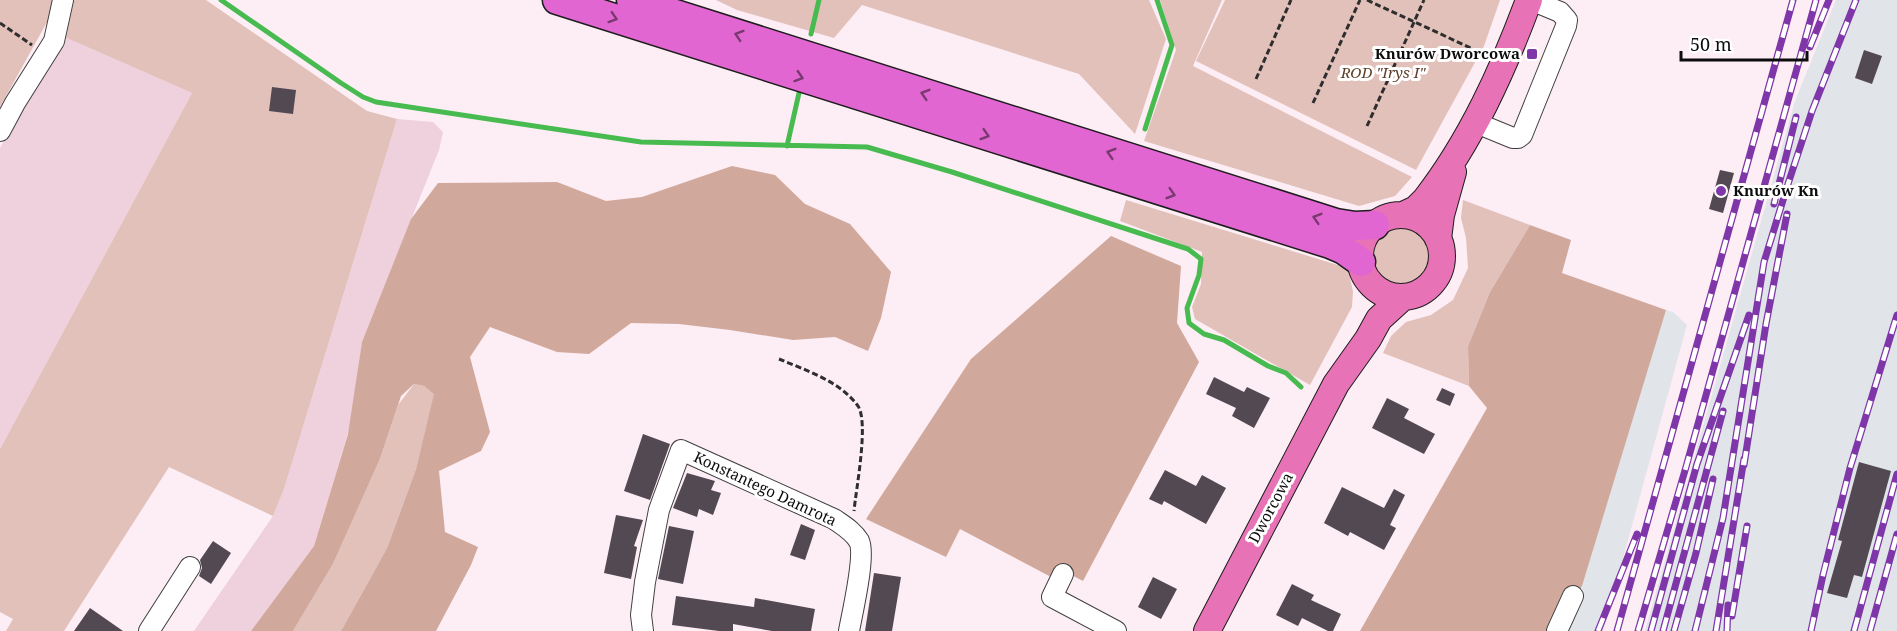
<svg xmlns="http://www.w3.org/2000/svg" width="1897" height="631" viewBox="0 0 1897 631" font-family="'Noto Serif',serif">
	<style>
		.industrial { fill: #e1e5ea }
		.farmland { fill: #efd0dd }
		.green { fill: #e2c1bb }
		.forest { fill: #d1a89c }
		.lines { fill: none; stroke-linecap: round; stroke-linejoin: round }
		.stream { stroke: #48bb50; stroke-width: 5 }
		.building { fill: #534952 }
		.minor-casing { stroke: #3f3f3f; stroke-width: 22 }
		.major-casing { stroke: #1d1d1d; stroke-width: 28 }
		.highway-casing { stroke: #1d1d1d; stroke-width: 31 }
		.path { stroke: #2e2e2e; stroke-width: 3; stroke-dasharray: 6 3; stroke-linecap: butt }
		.minor { stroke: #fff; stroke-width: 20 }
		.major { stroke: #e772b5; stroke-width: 26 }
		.highway { stroke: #e266d1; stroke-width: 28 }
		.rail-casing { stroke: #7e36a9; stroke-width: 7 }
		.rail { stroke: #fff; stroke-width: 4.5; stroke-dasharray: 14; stroke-linecap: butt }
		.oneway { stroke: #77396e }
		.poi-dot { fill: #7e36a9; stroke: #fff; stroke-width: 2 }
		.labels { text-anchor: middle; stroke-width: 6; stroke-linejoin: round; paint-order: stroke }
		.poi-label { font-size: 15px; font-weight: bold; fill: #0c0c0c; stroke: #fff; text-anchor: end }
		.park-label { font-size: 15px; font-style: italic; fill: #5b3e25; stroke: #fff }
		.street-label { font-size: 15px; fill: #0c0c0c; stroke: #fff }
	</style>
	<rect width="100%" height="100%" fill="#fdedf5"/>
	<path class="industrial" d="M 1836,0 L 1897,0 L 1897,631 L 1645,631 L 1795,101 Z
		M 1666,310 L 1673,312 L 1687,325 L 1603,631 L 1548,631 Z"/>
	<path class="farmland" d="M 62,36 L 192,93 L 0,449 L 0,148 Z
		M 397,119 L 433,122 L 443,132 L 439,150 L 362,342 L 350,426 L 314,546 L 251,631 L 194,631 L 273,516 L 284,489 Z"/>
	<path class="green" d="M 0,0 L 53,0 L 52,13 L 0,107 Z
		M 68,0 L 206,0 L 367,111 L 397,119 L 284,489 L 273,516 L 169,467 L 64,631 L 6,631 L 13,619 L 0,612 L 0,449 L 192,93 L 62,36 Z
		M 716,0 L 1149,0 L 1166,39 L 1135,134 L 1079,74 L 862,5 L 834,38 L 737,10 Z
		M 1160,0 L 1222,0 L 1193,66 L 1412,177 L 1395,196 L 1359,206 L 1144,141 L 1176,50 Z
		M 1225,0 L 1500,0 L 1484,46 L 1416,170 L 1196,61 Z
		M 1126,200 L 1341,266 L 1349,272 L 1353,292 L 1352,307 L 1310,385 L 1195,319 L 1192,307 L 1201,284 L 1202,252 L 1120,221 Z
		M 1463,200 L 1530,225 L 1490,292 L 1468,346 L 1469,386 L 1383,353 L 1391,336 L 1406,322 L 1431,315 L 1453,300 L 1468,268 L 1466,238 L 1461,218 Z
		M1373 256a30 30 0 1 1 60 0a30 30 0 1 1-60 0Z
		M 414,384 L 424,386 L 435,393 L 416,469 L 387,548 L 341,631 L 293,631 L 333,564 L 380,459 L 398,405 Z"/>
	<path class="forest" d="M 732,166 L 775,175 L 805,204 L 850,224 L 891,272 L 881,318 L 868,351 L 835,337 L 793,340 L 730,330 L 679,324 L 631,323 L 589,354 L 557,352 L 490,327 L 470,357 L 490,432 L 481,451 L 439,471 L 445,532 L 478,547 L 471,565 L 436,631 L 341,631 L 387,548 L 416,469 L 434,394 L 424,386 L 414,384 L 401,396 L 380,459 L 333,564 L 293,631 L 251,631 L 314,546 L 348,434 L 362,342 L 411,219 L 438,183 L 557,182 L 606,201 L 642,197 Z
		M 1530,225 L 1571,240 L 1562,273 L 1666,310 L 1582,586 L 1548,631 L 1360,631 L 1487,408 L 1469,386 L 1468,346 L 1490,292 Z
		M 1111,236 L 1181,266 L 1177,323 L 1199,362 L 1083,581 L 1058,568 L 1053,578 L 960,529 L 946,557 L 866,519 L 971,359 Z"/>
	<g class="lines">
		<path class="stream" d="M 221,0 L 341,83 L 363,97 L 376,102 L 641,142 L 867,147 L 952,172 L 1188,249 L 1201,259 L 1199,275 L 1187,308 L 1189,323 L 1204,334 L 1224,340 L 1268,366 L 1286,373 L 1301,387
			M 811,34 L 819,0
			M 1145,129 L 1172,45 L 1157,0
			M 787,146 L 799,93"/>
	</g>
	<path class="building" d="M 1864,50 L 1882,56 L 1872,84 L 1855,78 Z
		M 272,87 L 296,90 L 293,114 L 269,111 Z
		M 1720,170 L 1734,173 L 1723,213 L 1709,209 Z
		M 1214,377 L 1244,392 L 1247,387 L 1270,398 L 1254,428 L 1232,416 L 1236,408 L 1206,394 Z
		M 1442,388 L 1455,394 L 1450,406 L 1436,400 Z
		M 1387,398 L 1409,409 L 1404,418 L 1435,434 L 1424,454 L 1372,428 Z
		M 643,434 L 670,444 L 650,500 L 624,491 Z
		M 1859,462 L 1891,471 L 1862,577 L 1854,575 L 1847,598 L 1827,593 L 1842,541 L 1838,540 Z
		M 1165,470 L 1196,486 L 1202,475 L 1226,488 L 1206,524 L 1164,501 L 1162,505 L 1149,499 Z
		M 687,473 L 715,481 L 711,490 L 721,493 L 713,515 L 699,509 L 697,517 L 673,508 Z
		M 1342,487 L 1384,508 L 1394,489 L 1405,495 L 1390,525 L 1396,528 L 1384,550 L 1350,532 L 1348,536 L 1324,523 Z
		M 616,515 L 643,520 L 634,546 L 637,547 L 631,579 L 604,573 Z
		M 801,524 L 815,530 L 805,560 L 790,555 Z
		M 669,526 L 694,531 L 683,584 L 658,579 Z
		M 213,541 L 231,553 L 211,584 L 199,576 L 202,568 L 200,560 Z
		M 874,573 L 901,577 L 892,631 L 865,631 Z
		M 1153,577 L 1177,589 L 1161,619 L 1138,607 Z
		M 1292,584 L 1314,595 L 1311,600 L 1341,614 L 1333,631 L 1328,631 L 1302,618 L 1298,626 L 1276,615 Z
		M 676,596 L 754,607 L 755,598 L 815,609 L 811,631 L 772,631 L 733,624 L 733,631 L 719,631 L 672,625 Z
		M 90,608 L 123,631 L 74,631 Z"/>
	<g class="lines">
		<g class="minor-casing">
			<path id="minor" d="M 1474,122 L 1513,138 L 1518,138 L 1522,135 L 1566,26 L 1567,20 L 1560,12 L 1531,0
				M 0,131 L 15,103 L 54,41 L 63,0
				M 1063,574 L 1052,597 L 1116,631
				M 149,631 L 190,567
				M 643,631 L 641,615 L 645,582 L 659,510 L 681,450 L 834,519 C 844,526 853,531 859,541 C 866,555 852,614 849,631
				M 1557,631 L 1573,596"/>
		</g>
		<g class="major-casing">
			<path id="major" d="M 1403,215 L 1416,209 L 1425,200 C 1471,141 1503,70 1529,0
				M1360 256a41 41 0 1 1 82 0a41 41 0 1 1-82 0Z
				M 1438,239 L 1441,215 L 1453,172
				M 1207,631 L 1336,384 L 1368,339 L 1379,319 L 1402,298"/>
		</g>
		<g class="highway-casing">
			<path id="highway" d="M 557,0 L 1330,244 L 1344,250 L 1361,262
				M 631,0 L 1336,223 L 1355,226 L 1375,225"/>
		</g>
		<path class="path" d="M 1367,0 L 1486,55
			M 0,23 L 32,45
			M 1256,79 L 1291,0
			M 1313,103 L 1360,0
			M 1367,126 L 1424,0
			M 779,359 C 805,370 840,381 858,406 C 869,423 856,489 854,511"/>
		<use href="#minor" class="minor"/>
		<use href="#major" class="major"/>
		<use href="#highway" class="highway"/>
		<g class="rail-casing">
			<path id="rail" d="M 1810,47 L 1829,0
				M 1774,204 L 1796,117
				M 1744,465 L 1766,324 L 1787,214
				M 1732,616 L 1747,526
				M 1598,631 L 1637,534
				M 1617,631 L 1793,0
				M 1638,631 L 1686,467 L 1816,0
				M 1651,631 L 1697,464 L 1749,315
				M 1663,631 L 1723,411
				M 1674,631 L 1696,553 L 1713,479
				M 1695,631 L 1723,518 L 1764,262 L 1788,184 L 1812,111 L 1856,0
				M 1716,631 L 1744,459
				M 1727,631 L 1728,605
				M 1811,631 L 1823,575 L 1850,468 L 1897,315
				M 1854,631 L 1897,474
				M 1870,631 L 1897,534"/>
		</g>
		<use href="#rail" class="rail"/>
	</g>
	<defs><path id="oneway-chevron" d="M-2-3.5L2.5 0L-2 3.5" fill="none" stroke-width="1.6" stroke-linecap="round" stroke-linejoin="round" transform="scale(1.5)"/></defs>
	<g class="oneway">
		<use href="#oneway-chevron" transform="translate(613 18) rotate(18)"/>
		<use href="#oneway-chevron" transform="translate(739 35) rotate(-162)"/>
		<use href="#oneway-chevron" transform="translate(799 77) rotate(18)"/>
		<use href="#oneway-chevron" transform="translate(925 94) rotate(-163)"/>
		<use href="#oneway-chevron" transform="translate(985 135) rotate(17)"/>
		<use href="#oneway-chevron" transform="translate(1111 153) rotate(-163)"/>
		<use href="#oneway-chevron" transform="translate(1171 194) rotate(17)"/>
		<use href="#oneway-chevron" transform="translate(1317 218) rotate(-163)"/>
	</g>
	<g class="poi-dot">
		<rect x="1526" y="48" width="12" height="12" rx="3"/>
		<circle cx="1721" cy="191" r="6"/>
	</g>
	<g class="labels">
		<g class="poi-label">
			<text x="1520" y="59">Knurów Dworcowa</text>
			<text x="1733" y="196" text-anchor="start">Knurów Kn</text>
		</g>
		<g class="park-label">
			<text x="1383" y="78">ROD "Irys I"</text>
		</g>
		<g class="street-label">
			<text transform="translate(765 489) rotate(25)" y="5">Konstantego Damrota</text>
			<text transform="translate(1271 508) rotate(-62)" y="5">Dworcowa</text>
		</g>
	</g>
	<path d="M1681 51v9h126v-9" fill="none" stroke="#0c0c0c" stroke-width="3"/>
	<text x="1690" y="51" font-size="18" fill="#0c0c0c" stroke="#ffffff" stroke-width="4.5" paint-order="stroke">50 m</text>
</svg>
